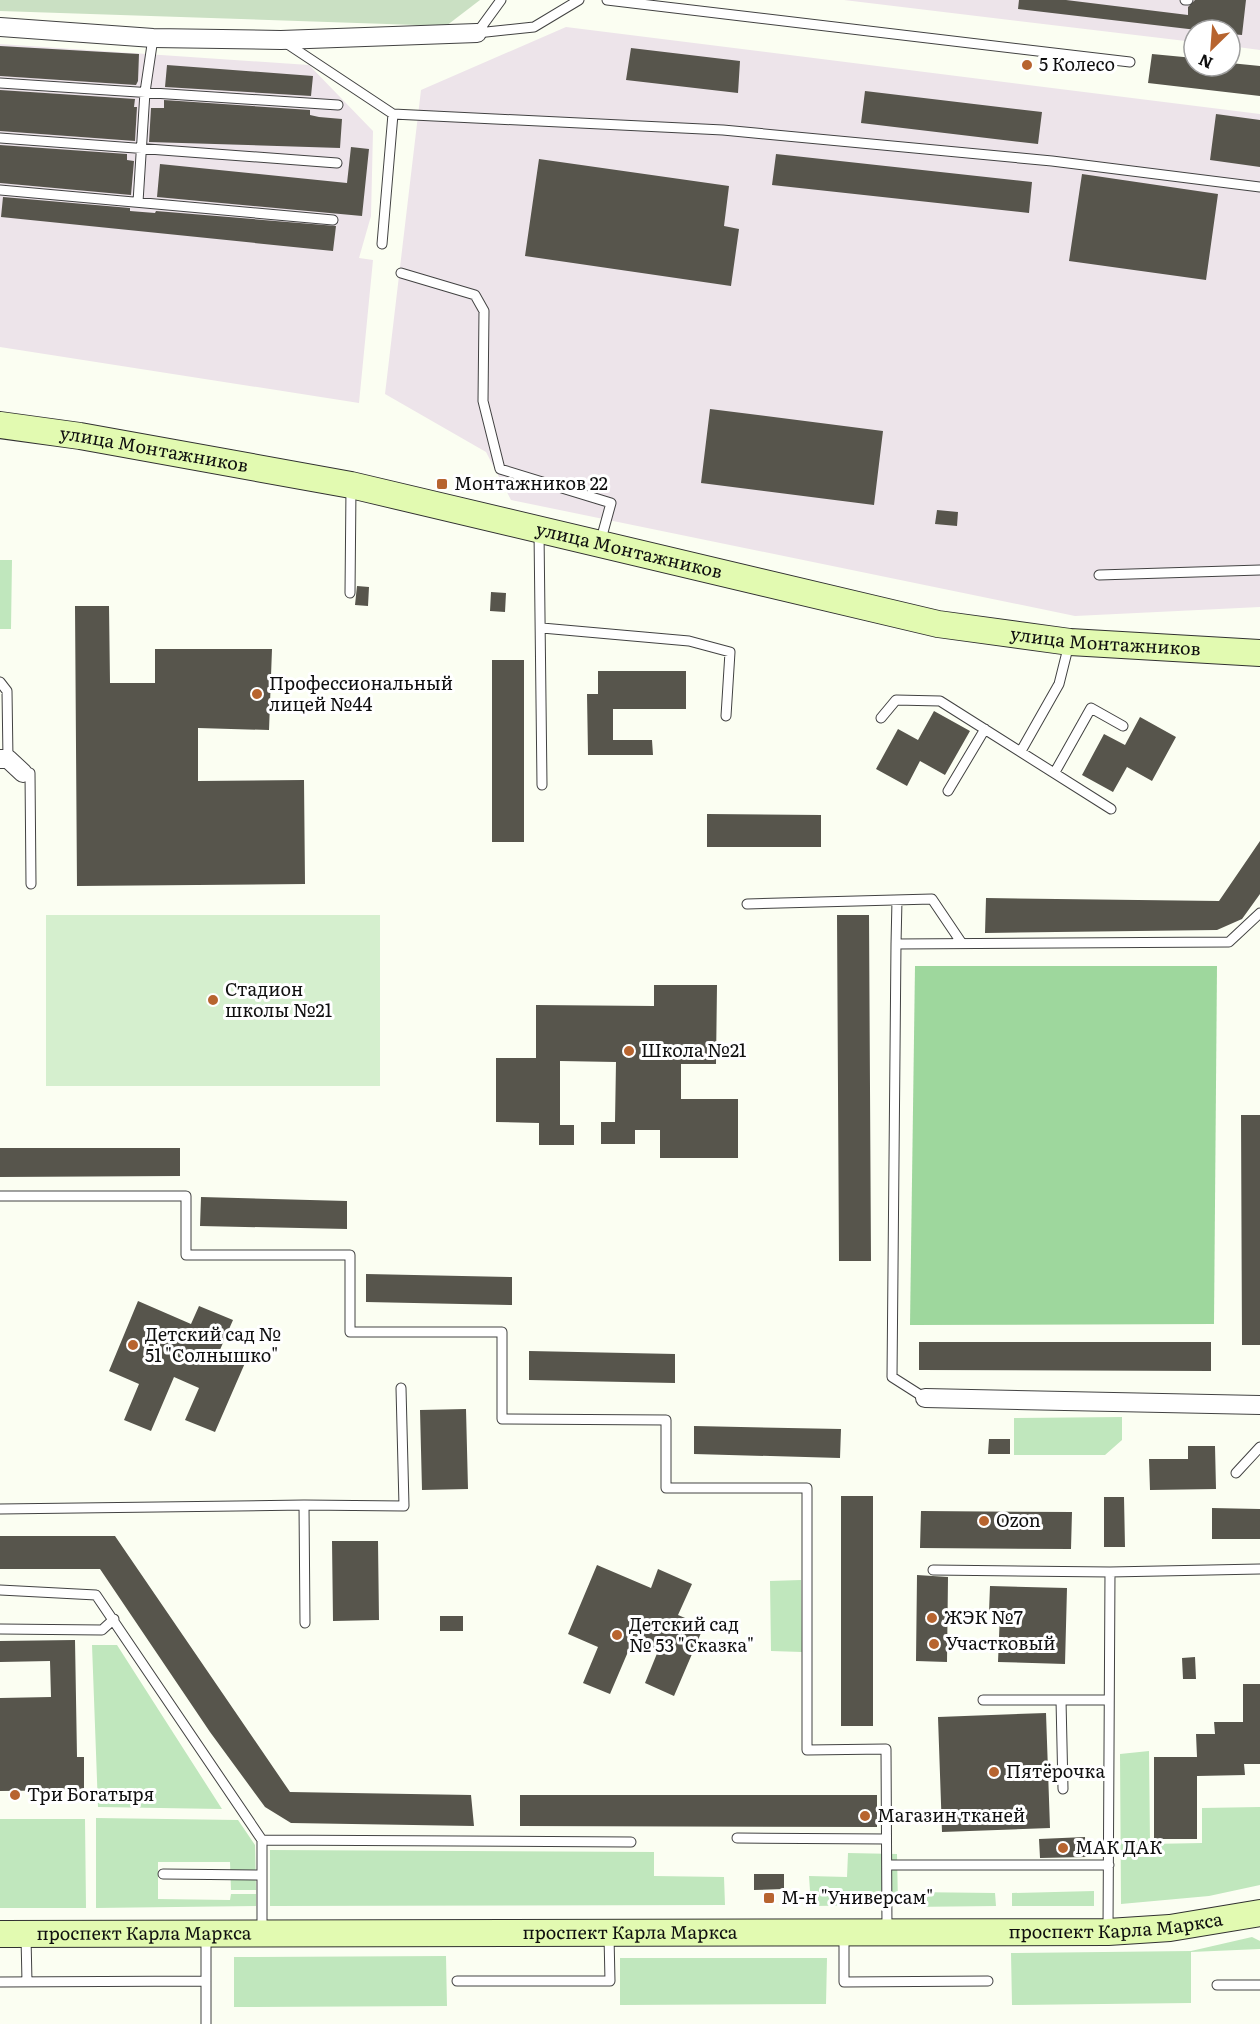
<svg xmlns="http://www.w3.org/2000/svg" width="1260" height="2024" viewBox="0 0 1260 2024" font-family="Literata,serif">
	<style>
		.industrial { fill: #ede4ea }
		.green { fill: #c0e7bd }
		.forest { fill: #9ed79d }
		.cemetery { fill: #cae0c3 }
		.pitch { fill: #d5efce }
		.building { fill: #57554c }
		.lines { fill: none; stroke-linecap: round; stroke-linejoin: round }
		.lane-casing { stroke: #424242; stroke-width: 11 }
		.street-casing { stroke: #424242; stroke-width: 20 }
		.secondary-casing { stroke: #313131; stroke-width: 28 }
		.lane { stroke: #fff; stroke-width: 9 }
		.street { stroke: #fff; stroke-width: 18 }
		.secondary { stroke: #e2fab1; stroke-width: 26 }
		.poi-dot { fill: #b7642f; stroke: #fff; stroke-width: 2 }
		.labels { text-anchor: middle; stroke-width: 6; stroke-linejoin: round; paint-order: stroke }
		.poi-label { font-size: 18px; fill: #0f0f0f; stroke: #fff; text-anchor: start }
		.street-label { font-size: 18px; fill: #0f0f0f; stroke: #fff }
	</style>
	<rect width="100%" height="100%" fill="#fbfef2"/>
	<path class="industrial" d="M 844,0 L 1260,0 L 1260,50 L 1230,46 L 1230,30 L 1194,30 L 1194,42 Z
		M 566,27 L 1260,114 L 1260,607 L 1075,616 L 511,500 L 486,452 L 385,394 L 421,90 Z
		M 0,44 L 309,65 L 373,131 L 371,216 L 359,258 L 373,260 L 359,403 L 0,347 Z"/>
	<path class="green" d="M 0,560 L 12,560 L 11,629 L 0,629 Z
		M 1122,1417 L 1122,1440 L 1105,1455 L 1014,1455 L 1014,1418 Z
		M 801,1580 L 802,1652 L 771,1651 L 770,1581 Z
		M 92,1645 L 117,1645 L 222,1809 L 98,1807 Z
		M 1149,1751 L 1150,1844 L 1202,1843 L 1202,1808 L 1260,1807 L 1260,1885 L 1209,1896 L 1121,1904 L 1120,1754 Z
		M 96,1818 L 238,1820 L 255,1845 L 256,1890 L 231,1890 L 230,1862 L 158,1862 L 158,1899 L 230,1900 L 231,1894 L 256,1894 L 256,1906 L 96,1908 Z
		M 0,1819 L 85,1819 L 86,1908 L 0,1908 Z
		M 270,1850 L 654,1852 L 654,1876 L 724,1877 L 725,1905 L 270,1906 Z
		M 848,1853 L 897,1854 L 898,1905 L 811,1906 L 809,1876 L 847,1877 Z
		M 1094,1891 L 1094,1906 L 1012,1906 L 1012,1893 Z
		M 908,1892 L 995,1893 L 996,1906 L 908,1907 Z
		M 1252,1937 L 1260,1941 L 1260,1949 L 1191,1952 L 1191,2003 L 1012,2005 L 1011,1953 L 1191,1951 Z
		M 446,1956 L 447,2006 L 234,2007 L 234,1957 Z
		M 620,1958 L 827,1958 L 826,2004 L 620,2005 Z"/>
	<path class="forest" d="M 915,966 L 1217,966 L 1214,1324 L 910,1325 Z"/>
	<path class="cemetery" d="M 0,0 L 480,0 L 446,26 L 0,11 Z"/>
	<path class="pitch" d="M 46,915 L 380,915 L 380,1086 L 46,1086 Z"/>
	<path class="building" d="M 1019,0 L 1066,0 L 1188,15 L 1188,7 L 1195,0 L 1246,0 L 1242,35 L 1230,34 L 1230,30 L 1197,30 L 1018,9 Z
		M 0,46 L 139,54 L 138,81 L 136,85 L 0,76 Z
		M 631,48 L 740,61 L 738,93 L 626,80 Z
		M 1152,54 L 1194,58 L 1194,66 L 1230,66 L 1230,63 L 1260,66 L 1260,96 L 1148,83 Z
		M 167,65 L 313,76 L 311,96 L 165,87 Z
		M 0,90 L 135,99 L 134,107 L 137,107 L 135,141 L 0,131 Z
		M 865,91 L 1042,112 L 1038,144 L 861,123 Z
		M 164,100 L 310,110 L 310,115 L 319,117 L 342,119 L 340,148 L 149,142 L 151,108 L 164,108 Z
		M 1216,114 L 1260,120 L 1260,167 L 1210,160 Z
		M 0,145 L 127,154 L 127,160 L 134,161 L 131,195 L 0,183 Z
		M 351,147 L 369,149 L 362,216 L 157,197 L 160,164 L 347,183 Z
		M 776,154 L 1032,182 L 1029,213 L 772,185 Z
		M 539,159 L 729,186 L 724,226 L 739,229 L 731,286 L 525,256 Z
		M 1082,174 L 1218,194 L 1206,280 L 1069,261 Z
		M 3,197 L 130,208 L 130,211 L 155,213 L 156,211 L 336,226 L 333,251 L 1,217 Z
		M 710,409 L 883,431 L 874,505 L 701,483 Z
		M 937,510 L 958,512 L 957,526 L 935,524 Z
		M 357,586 L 369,587 L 368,606 L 355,605 Z
		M 491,592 L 506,593 L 505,612 L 490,611 Z
		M 75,606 L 109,606 L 110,683 L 155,683 L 155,649 L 272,649 L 269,730 L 198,728 L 198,781 L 304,780 L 305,884 L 77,886 Z
		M 492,660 L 524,660 L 524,842 L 492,842 Z
		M 598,671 L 686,671 L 686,709 L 613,709 L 613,740 L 652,740 L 653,755 L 588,755 L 587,694 L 598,694 Z
		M 934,711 L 970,731 L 945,775 L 920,761 L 907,786 L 876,769 L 898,729 L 918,740 Z
		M 1140,717 L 1176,737 L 1152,781 L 1127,767 L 1113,792 L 1082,775 L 1104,734 L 1125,745 Z
		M 707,814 L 821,815 L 821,847 L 707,847 Z
		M 1260,841 L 1260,894 L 1242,919 L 1217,930 L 985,933 L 986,898 L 1219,901 Z
		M 837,915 L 869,915 L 871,1261 L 839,1261 Z
		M 654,985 L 717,985 L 716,1064 L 681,1064 L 681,1099 L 738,1099 L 738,1158 L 660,1158 L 660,1130 L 635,1130 L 635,1144 L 601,1144 L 601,1122 L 615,1122 L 616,1062 L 560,1061 L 560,1125 L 574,1125 L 574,1145 L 539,1145 L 539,1123 L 496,1122 L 496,1058 L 536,1058 L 536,1005 L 654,1006 Z
		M 1241,1115 L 1260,1115 L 1260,1345 L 1242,1345 Z
		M 0,1148 L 180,1148 L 180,1176 L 0,1177 Z
		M 201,1197 L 347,1201 L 347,1229 L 200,1226 Z
		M 366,1274 L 512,1277 L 512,1305 L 366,1302 Z
		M 138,1301 L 191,1324 L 199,1306 L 233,1320 L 219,1352 L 245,1363 L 215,1432 L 185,1420 L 199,1388 L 174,1377 L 151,1431 L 124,1420 L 139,1384 L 109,1371 Z
		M 919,1342 L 1211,1342 L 1211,1371 L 919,1370 Z
		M 529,1351 L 675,1354 L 675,1383 L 529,1380 Z
		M 466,1409 L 468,1489 L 422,1490 L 420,1410 Z
		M 694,1426 L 841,1429 L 840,1458 L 694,1454 Z
		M 989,1439 L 1010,1439 L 1010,1454 L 988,1454 Z
		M 1188,1446 L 1215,1446 L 1216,1489 L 1150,1490 L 1149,1459 L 1188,1459 Z
		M 841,1496 L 873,1496 L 873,1726 L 841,1726 Z
		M 1104,1497 L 1124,1497 L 1125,1547 L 1104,1547 Z
		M 1212,1508 L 1260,1509 L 1260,1539 L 1212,1539 Z
		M 921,1511 L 1072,1512 L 1071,1549 L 920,1548 Z
		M 0,1536 L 115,1536 L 290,1792 L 471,1795 L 474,1826 L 291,1823 L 265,1807 L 210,1732 L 100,1569 L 0,1569 Z
		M 332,1541 L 378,1541 L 379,1620 L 333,1621 Z
		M 597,1565 L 651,1588 L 658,1569 L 692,1584 L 678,1615 L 704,1626 L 674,1696 L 645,1683 L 658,1651 L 633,1640 L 610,1694 L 583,1683 L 598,1647 L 568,1634 Z
		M 917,1575 L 948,1577 L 947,1662 L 916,1661 Z
		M 990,1586 L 1067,1588 L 1065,1664 L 998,1662 L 1000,1613 L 989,1612 Z
		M 440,1616 L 463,1616 L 463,1631 L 440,1631 Z
		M 75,1640 L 77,1757 L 84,1757 L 84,1790 L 0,1791 L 0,1698 L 51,1697 L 50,1661 L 0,1662 L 0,1641 Z
		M 1195,1657 L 1196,1679 L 1183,1679 L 1182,1658 Z
		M 1243,1684 L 1260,1684 L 1260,1764 L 1244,1764 L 1245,1775 L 1197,1776 L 1197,1839 L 1154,1839 L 1154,1757 L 1197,1757 L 1196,1734 L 1215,1734 L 1214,1722 L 1243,1722 Z
		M 1046,1713 L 1050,1828 L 942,1832 L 938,1717 Z
		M 520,1795 L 877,1795 L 877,1827 L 520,1826 Z
		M 1085,1837 L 1086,1857 L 1040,1858 L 1039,1839 Z
		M 754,1874 L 784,1874 L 784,1889 L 754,1890 Z"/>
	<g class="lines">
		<g class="lane-casing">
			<path id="lane" d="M 607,0 L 1130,62
				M 1185,0 L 1188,0
				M 477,33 L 534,27 L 579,0
				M 477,33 L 501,0
				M 286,43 L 393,114 L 382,244
				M 0,83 L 338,105
				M 393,114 L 723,130 L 1052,161 L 1260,187
				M 0,138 L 337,163
				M 0,190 L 333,220
				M 138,202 L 145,92 L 153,38
				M 401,273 L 475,295 L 484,311 L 483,401 L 500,469 L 611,503 L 600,543
				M 539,532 L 542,785
				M 1099,575 L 1260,570
				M 350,593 L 351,488
				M 542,628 L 689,641 L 730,652 L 726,716
				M 0,682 L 7,691 L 8,759
				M 881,718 L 896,700 L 940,701 L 1111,809
				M 1021,751 L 1059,684 L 1069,644
				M 1055,772 L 1091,708 L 1123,726
				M 24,773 L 30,773 L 31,884
				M 948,791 L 985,729
				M 747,904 L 932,899 L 961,942
				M 896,944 L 897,900
				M 0,1196 L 186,1196 L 186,1255 L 350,1255 L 350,1332 L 502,1332 L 502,1419 L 666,1420 L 666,1488 L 807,1488 L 807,1750 L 886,1749 L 887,1930
				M 925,1398 L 892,1377 L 896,944 L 1229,942 L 1260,913
				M 1236,1473 L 1260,1447
				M 304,1505 L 404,1506 L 401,1388
				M 0,1509 L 304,1505 L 305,1623
				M 933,1570 L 1110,1572 L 1260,1569
				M 0,1590 L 96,1595 L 262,1840 L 262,1932
				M 0,1629 L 102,1630 L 114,1619
				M 983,1700 L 1109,1700
				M 1061,1700 L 1063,1789
				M 737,1838 L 886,1839
				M 262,1840 L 631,1842
				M 887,1865 L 1109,1865
				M 163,1874 L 262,1875
				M 1108,1929 L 1110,1572
				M 844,1935 L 844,1982 L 988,1981
				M 26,1937 L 27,1982
				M 457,1981 L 610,1981 L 609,1936
				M 0,1982 L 206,1981
				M 1217,1985 L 1260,1985
				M 206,2024 L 206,1935"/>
		</g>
		<g class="street-casing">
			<path id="street" d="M 0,27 L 153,38 L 281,40 L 477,33
				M 0,759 L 8,759 L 23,773
				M 925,1398 L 1260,1405"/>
		</g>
		<g class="secondary-casing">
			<g id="secondary">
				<path id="s1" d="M 0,425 L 80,436 L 351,485 L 938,624 L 1070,642 L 1260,653"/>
				<path id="s2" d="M 0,1934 L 1108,1932 L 1170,1928 L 1260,1913"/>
			</g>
		</g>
		<use href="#lane" class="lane"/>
		<use href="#street" class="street"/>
		<use href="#secondary" class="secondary"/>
	</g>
	<g class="poi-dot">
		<circle cx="1027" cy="65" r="6"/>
		<rect x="436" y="478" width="12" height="12" rx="3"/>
		<circle cx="257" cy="694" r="6"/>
		<circle cx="213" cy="1000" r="6"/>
		<circle cx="629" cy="1051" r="6"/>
		<circle cx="133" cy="1345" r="6"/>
		<circle cx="984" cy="1521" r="6"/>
		<circle cx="932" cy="1618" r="6"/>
		<circle cx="617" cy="1635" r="6"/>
		<circle cx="934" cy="1644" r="6"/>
		<circle cx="994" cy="1772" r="6"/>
		<circle cx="15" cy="1795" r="6"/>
		<circle cx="865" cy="1816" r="6"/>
		<circle cx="1063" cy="1848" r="6"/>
		<rect x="763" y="1892" width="12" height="12" rx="3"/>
	</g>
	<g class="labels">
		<g class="poi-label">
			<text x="1039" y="71">5 Колесо</text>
			<text x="454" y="490">Монтажников 22</text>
			<text x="269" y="690">Профессиональный<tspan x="269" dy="21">лицей №44</tspan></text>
			<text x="225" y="996">Стадион<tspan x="225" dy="21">школы №21</tspan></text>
			<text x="641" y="1057">Школа №21</text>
			<text x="145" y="1341">Детский сад №<tspan x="145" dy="21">51 "Солнышко"</tspan></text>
			<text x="996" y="1527">Ozon</text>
			<text x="944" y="1624">ЖЭК №7</text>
			<text x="629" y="1631">Детский сад<tspan x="629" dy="21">№ 53 "Сказка"</tspan></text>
			<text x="946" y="1650">Участковый</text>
			<text x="1006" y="1778">Пятёрочка</text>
			<text x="27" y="1801">Три Богатыря</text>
			<text x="877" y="1822">Магазин тканей</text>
			<text x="1075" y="1854">МАК ДАК</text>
			<text x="781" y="1904">М-н "Универсам"</text>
		</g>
		<g class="street-label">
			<text dy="6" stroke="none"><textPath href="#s1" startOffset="156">улица Монтажников</textPath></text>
			<text dy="6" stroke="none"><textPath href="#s1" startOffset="642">улица Монтажников</textPath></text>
			<text dy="6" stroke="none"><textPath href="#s1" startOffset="1128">улица Монтажников</textPath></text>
			<text dy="6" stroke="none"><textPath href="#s2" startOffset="1116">проспект Карла Маркса</textPath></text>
			<text dy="6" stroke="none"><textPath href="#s2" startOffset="144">проспект Карла Маркса</textPath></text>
			<text dy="6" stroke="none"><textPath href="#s2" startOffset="630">проспект Карла Маркса</textPath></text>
		</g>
	</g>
	<g transform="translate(1212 48) rotate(205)"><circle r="28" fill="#ffffff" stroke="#9f9f9f" stroke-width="1.5"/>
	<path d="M0-4.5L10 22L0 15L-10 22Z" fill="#b7642f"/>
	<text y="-9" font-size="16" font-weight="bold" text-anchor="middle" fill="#0f0f0f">N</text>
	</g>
</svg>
